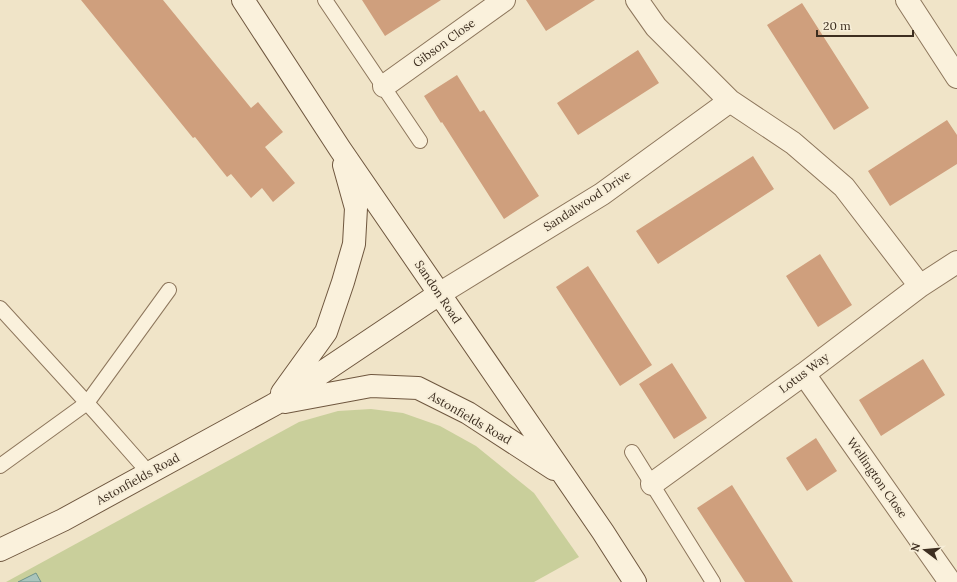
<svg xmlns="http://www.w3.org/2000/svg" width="957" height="582" viewBox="0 0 957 582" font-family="Lora,serif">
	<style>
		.green { fill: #c9cf9b }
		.water { fill: #a9c4bc; stroke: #6f938a }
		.building { fill: #cf9f7d }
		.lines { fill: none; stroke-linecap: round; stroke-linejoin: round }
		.lane-casing { stroke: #8d765c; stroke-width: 16 }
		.street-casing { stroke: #8d765c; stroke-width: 24 }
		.secondary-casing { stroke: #6f573f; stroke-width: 24 }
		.lane { stroke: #faf1dc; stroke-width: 14 }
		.street { stroke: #faf1dc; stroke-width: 22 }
		.secondary { stroke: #faf1dc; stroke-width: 22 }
		.labels { text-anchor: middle; stroke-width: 4; stroke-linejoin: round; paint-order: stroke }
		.street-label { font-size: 12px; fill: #3d2e20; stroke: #f7eed8 }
	</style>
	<rect width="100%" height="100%" fill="#f0e4c8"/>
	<path class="green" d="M 371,409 L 403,413 L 440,426 L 476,446 L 534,493 L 579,557 L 534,582 L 6,582 L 299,422 L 338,411 Z"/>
	<path class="water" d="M 36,573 L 41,582 L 18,582 Z"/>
	<path class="building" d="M 81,0 L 163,0 L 251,108 L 258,102 L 283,132 L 265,147 L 295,183 L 273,202 L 262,188 L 251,198 L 231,174 L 227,177 L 195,137 L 193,138 Z
		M 362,0 L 441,0 L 385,36 Z
		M 526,0 L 595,0 L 546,31 Z
		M 802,3 L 869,108 L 834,130 L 767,25 Z
		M 638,50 L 659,83 L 578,135 L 557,103 Z
		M 457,75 L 480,112 L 484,110 L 539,196 L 504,219 L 442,122 L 441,123 L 424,96 Z
		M 947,120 L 957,135 L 957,164 L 890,206 L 868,171 Z
		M 753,156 L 774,189 L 658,264 L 636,231 Z
		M 820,254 L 852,305 L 818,327 L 786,276 Z
		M 588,266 L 652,365 L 620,386 L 556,287 Z
		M 923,359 L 945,395 L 881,436 L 859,400 Z
		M 672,363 L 707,418 L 674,439 L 639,384 Z
		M 816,438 L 837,471 L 807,491 L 786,458 Z
		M 732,485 L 793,582 L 745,582 L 697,508 Z"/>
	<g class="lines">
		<g class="lane-casing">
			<path id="lane" d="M 325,0 L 420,141
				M 0,308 L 97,414 L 149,473
				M 632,452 L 713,582
				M 0,466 L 87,403 L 169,290"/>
		</g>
		<g class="street-casing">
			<path id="street" d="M 637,0 L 656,27 L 730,101 L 793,143 L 844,187 L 920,286
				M 907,0 L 957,77
				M 384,86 L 504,0
				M 439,294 L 602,194 L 730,101
				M 804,374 L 950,582
				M 652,484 L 804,374 L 920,286 L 957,262"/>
		</g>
		<g class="secondary-casing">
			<path id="secondary" d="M 243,0 L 340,149 L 603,532 L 635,582
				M 282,393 L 326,332 L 343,282 L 354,244 L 356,208 L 344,165
				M 285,402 L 371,386 L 418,388 L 468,413 L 554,469
				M 0,550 L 63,520 L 275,404 L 439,294"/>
		</g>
		<use href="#lane" class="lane"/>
		<use href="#street" class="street"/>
		<use href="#secondary" class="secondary"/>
	</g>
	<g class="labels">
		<g class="street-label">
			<text transform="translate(444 43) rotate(-36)" y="4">Gibson Close</text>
			<text transform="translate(587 201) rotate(-33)" y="4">Sandalwood Drive</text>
			<text transform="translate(438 292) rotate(56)" y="4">Sandon Road</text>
			<text transform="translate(804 373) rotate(-37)" y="4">Lotus Way</text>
			<text transform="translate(470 418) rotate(30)" y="4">Astonfields Road</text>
			<text transform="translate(877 478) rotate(55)" y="4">Wellington Close</text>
			<text transform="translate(138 479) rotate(-29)" y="4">Astonfields Road</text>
		</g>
	</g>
	<g transform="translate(925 550) rotate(286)" stroke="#f7eed8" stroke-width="3" paint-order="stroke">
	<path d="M0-3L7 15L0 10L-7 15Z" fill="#3d2e20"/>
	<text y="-6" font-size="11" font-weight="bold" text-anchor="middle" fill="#3d2e20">N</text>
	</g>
	<path d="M817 30v6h96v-6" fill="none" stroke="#3d2e20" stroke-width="2"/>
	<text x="823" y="30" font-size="12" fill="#3d2e20" stroke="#f7eed8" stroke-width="3" paint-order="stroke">20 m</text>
</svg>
